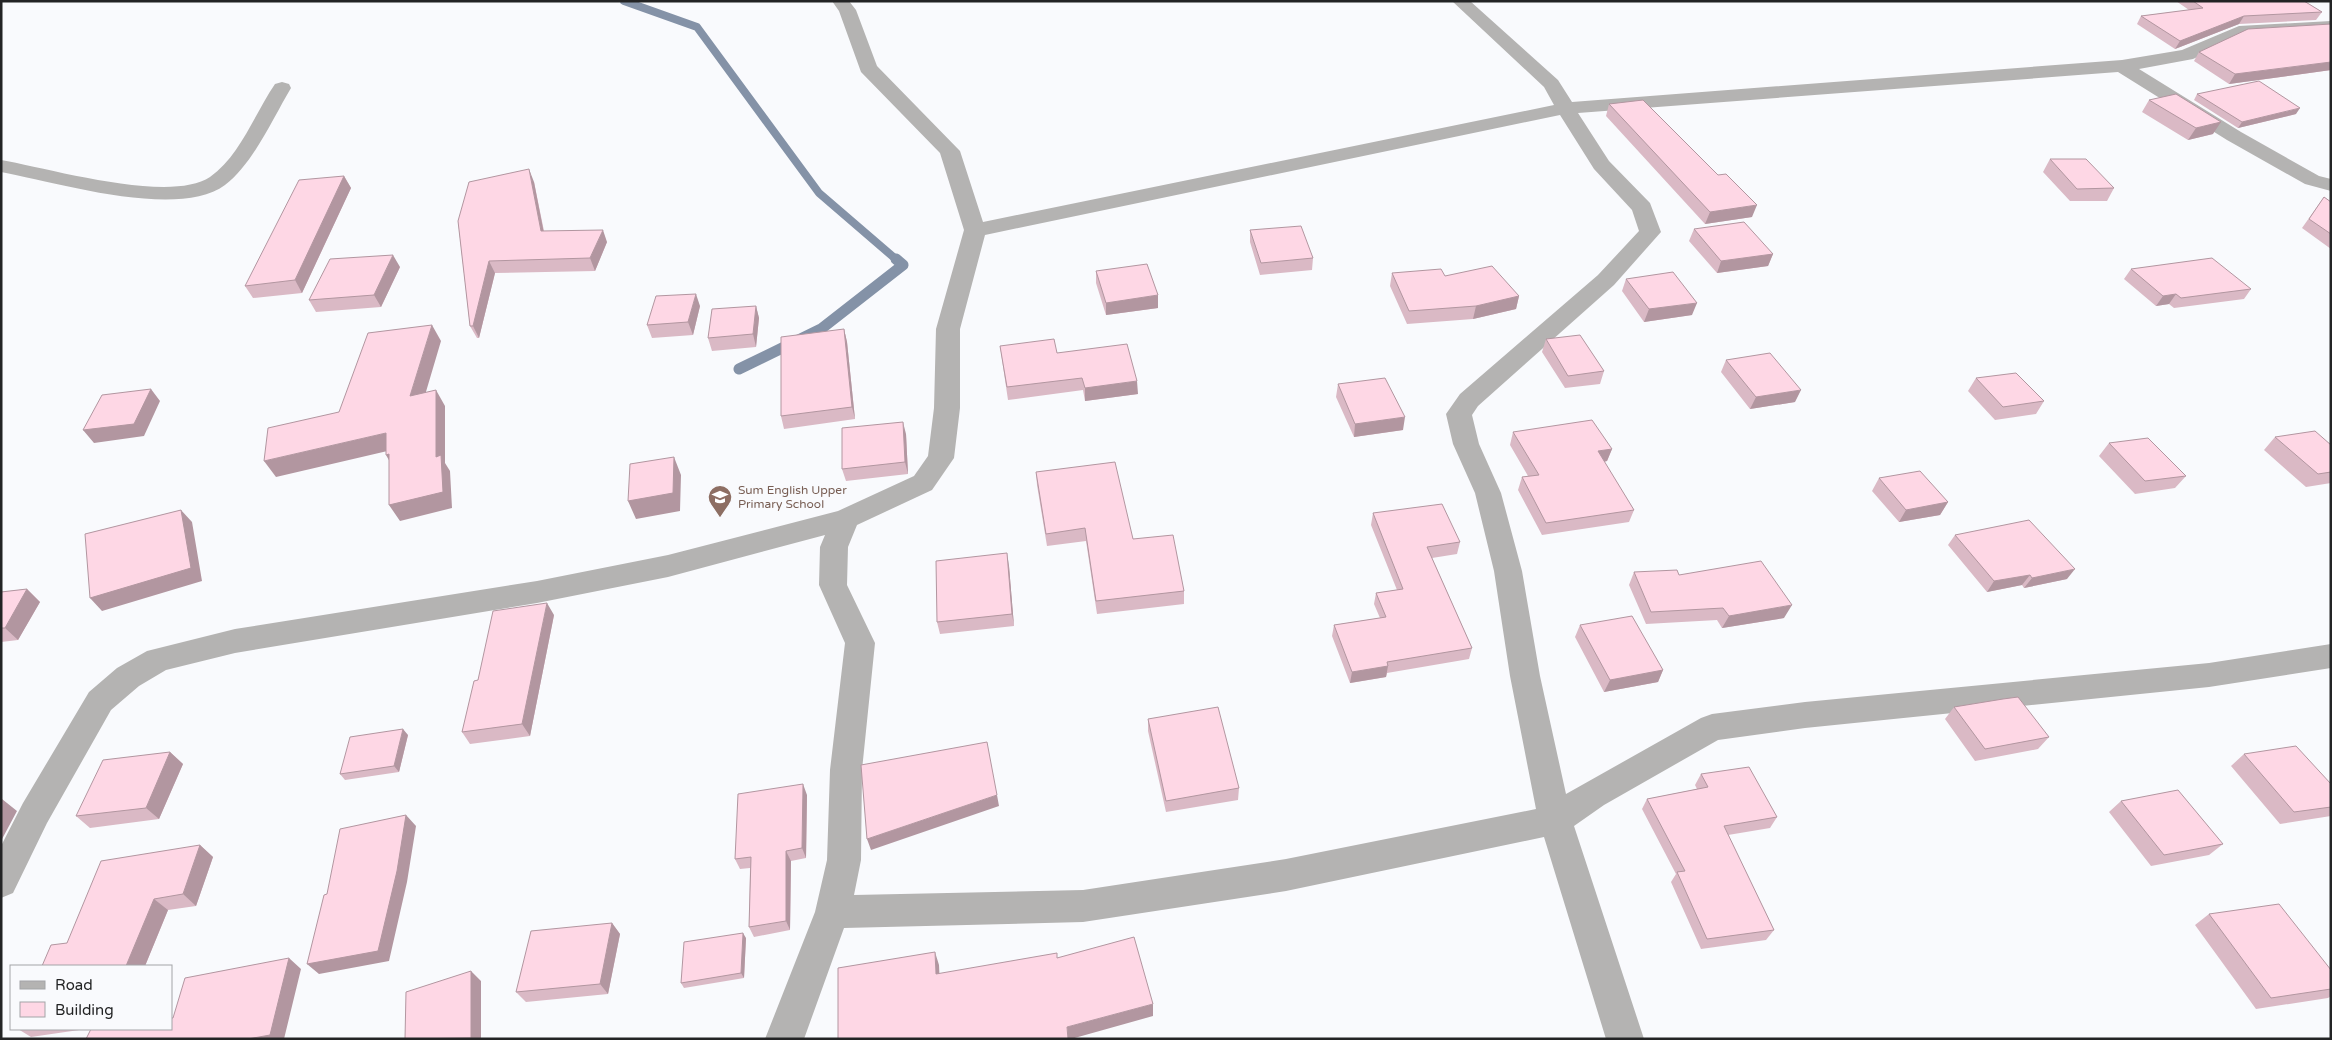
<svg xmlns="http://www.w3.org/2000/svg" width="2332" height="1040" viewBox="0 0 2332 1040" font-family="'Varela Round',sans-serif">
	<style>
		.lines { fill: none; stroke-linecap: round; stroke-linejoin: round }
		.stream-far1 { stroke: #8492a7; stroke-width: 8 }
		.stream { stroke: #8492a7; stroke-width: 11 }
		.minor { fill: #b4b3b2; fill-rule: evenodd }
		.wall { fill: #dab9c5 }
		.shaded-wall { fill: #b296a0 }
		.building { fill: #fed7e5; stroke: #b296a0 }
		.labels { text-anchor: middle; stroke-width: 4.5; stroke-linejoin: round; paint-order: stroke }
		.education-label { font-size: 12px; fill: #785e54; stroke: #f9fafd; text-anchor: start }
	</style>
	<rect width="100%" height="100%" fill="#f9fafd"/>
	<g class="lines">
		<path class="stream-far1" d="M 624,1 L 697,27 L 819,193 L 898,261"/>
		<path class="stream" d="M 739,369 L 821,329 L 903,265 L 896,259"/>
		<path class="minor" d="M 832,1 L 849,1 L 856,10 L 877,66 L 960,151 L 983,222 L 1554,105 L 1544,87 L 1452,1 L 1470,1 L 1558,80 L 1572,102 L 2122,60 L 2182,50 L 2239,26 L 2331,21 L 2331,31 L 2242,36 L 2193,59 L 2139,69 L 2241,132 L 2319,176 L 2331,179 L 2331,191 L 2305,184 L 2227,140 L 2118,72 L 1578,113 L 1609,161 L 1650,203 L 1661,232 L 1614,285 L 1478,406 L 1472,415 L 1479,444 L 1501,493 L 1522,571 L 1540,676 L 1566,794 L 1701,718 L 1712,714 L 1805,702 L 2209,663 L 2331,644 L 2331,668 L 2209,687 L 1805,728 L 1718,740 L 1604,805 L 1574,826 L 1644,1039 L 1606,1039 L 1544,837 L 1286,891 L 1083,922 L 844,928 L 804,1039 L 765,1039 L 815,912 L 827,860 L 830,770 L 845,643 L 819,585 L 820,547 L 825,535 L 668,577 L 537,603 L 235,653 L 166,670 L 139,686 L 111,710 L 47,823 L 13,893 L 1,898 L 1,846 L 23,803 L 89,692 L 117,668 L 147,651 L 235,629 L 537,581 L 668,555 L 838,511 L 914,476 L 928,456 L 934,408 L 936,329 L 964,230 L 940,153 L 861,72 L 839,11 ZM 1560,115 L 1594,169 L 1632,210 L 1639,231 L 1598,275 L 1460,394 L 1446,414 L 1453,444 L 1475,493 L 1494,571 L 1510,676 L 1536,809 L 1286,859 L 1083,890 L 854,895 L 861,860 L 862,770 L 875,643 L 847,585 L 848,547 L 857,525 L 932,490 L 954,458 L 960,408 L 960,329 L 985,235 Z
			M 282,82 L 289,84 L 291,88 C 273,118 253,164 225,185 C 178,220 56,182 1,172 L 1,160 C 48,168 170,204 210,177 C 240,156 255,113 275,84 Z"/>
	</g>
	<path class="wall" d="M 2176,1 L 2304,1 L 2322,12 L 2316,20 L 2239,24 L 2175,49 L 2137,24 L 2141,16 L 2189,10 Z
		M 2331,24 L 2331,70 L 2229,84 L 2194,61 L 2199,52 Z
		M 2197,94 L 2296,114 L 2238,128 L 2194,100 Z
		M 2149,100 L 2213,134 L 2188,140 L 2142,112 Z
		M 1609,104 L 1752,217 L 1705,224 L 1606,116 Z
		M 2050,159 L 2114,188 L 2107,201 L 2070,201 L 2043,172 Z
		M 344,176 L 351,188 L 302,293 L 253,298 L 245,286 Z
		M 534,182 L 544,231 L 607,242 L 595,271 L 495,273 L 479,338 L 477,338 L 470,326 L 458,221 Z
		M 2324,197 L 2331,202 L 2331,249 L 2302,228 Z
		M 1694,229 L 1773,254 L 1768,266 L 1717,273 L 1689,241 Z
		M 1250,230 L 1313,258 L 1312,270 L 1260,275 L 1250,242 Z
		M 400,267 L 381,307 L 316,312 L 309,300 Z
		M 2131,269 L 2251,289 L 2244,299 L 2174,308 L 2169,304 L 2156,306 L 2124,279 Z
		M 1096,271 L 1158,308 L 1106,315 L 1096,283 Z
		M 1392,273 L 1445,276 L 1519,296 L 1516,309 L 1473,319 L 1407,324 L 1390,286 Z
		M 1626,279 L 1692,315 L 1644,322 L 1622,291 Z
		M 700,306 L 693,335 L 652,338 L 647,325 Z
		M 756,306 L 759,318 L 756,347 L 712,351 L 708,338 Z
		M 844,329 L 847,342 L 855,419 L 784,429 L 781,416 Z
		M 1546,339 L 1604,371 L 1600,384 L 1565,388 L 1542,352 Z
		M 1000,346 L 1057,353 L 1138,394 L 1085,401 L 1083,390 L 1008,400 Z
		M 1726,360 L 1795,402 L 1750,409 L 1721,372 Z
		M 1976,378 L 2044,401 L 2036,414 L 1995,420 L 1968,391 Z
		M 1338,384 L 1403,430 L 1354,437 L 1336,397 Z
		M 1513,432 L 1612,449 L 1607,461 L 1604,462 L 1634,510 L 1629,522 L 1542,535 L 1518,490 L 1522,477 L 1528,476 L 1510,445 Z
		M 906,434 L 908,474 L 846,481 L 842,469 Z
		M 2275,437 L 2331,445 L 2331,483 L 2306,487 L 2264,450 Z
		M 2109,443 L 2186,476 L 2175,488 L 2135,494 L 2099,456 Z
		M 1036,472 L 1133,539 L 1184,591 L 1184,604 L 1097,614 L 1086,541 L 1047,546 L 1037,485 Z
		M 1879,478 L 1948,502 L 1940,515 L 1899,522 L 1872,491 Z
		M 1373,513 L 1460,542 L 1457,554 L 1432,558 L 1472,648 L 1469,659 L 1387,673 L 1386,677 L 1350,683 L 1332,636 L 1334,625 L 1380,618 L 1374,604 L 1376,593 L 1397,590 L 1371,525 Z
		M 1955,535 L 2067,579 L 2024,588 L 2022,585 L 1987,592 L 1948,545 Z
		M 1009,566 L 1014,626 L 940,634 L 937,622 Z
		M 1634,572 L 1679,575 L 1784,618 L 1722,628 L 1717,620 L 1646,624 L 1629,585 Z
		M 27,589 L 40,602 L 18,640 L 1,642 L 1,592 Z
		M 554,615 L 530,736 L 470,744 L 462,732 L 478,680 Z
		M 1580,625 L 1663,670 L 1658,682 L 1604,692 L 1575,637 Z
		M 1954,707 L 2049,737 L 2038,749 L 1975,761 L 1945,719 Z
		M 1148,719 L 1239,788 L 1238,800 L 1166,812 L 1148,731 Z
		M 408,735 L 399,772 L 345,780 L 340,774 Z
		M 170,752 L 183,764 L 159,819 L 90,828 L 76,816 Z
		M 2244,754 L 2331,784 L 2331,816 L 2280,824 L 2231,766 Z
		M 1701,774 L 1777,817 L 1770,828 L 1728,835 L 1774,930 L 1766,940 L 1701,949 L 1671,882 L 1676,874 L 1642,809 L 1647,799 L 1697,789 L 1695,785 Z
		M 807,795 L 806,858 L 791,861 L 790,930 L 754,937 L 749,927 L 750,868 L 740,869 L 735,859 Z
		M 2121,801 L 2223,844 L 2209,855 L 2151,866 L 2109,812 Z
		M 200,845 L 213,857 L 196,906 L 168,910 L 145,966 L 42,966 L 67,943 Z
		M 2209,914 L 2331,970 L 2331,996 L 2328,998 L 2256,1009 L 2195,925 Z
		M 612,923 L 620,934 L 608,994 L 526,1002 L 516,992 Z
		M 746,938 L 744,978 L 684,988 L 681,983 Z
		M 18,1029 L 86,1029 L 31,1037 Z"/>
	<path class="shaded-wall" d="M 2244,16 L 2239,24 L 2175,49 L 2180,41 Z
		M 2331,62 L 2331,70 L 2229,84 L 2235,74 Z
		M 2300,108 L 2296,114 L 2238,128 L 2242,122 Z
		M 2221,122 L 2213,134 L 2188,140 L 2196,128 Z
		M 529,169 L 534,182 L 546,244 L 541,231 Z
		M 344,176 L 351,188 L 302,293 L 295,280 Z
		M 1757,205 L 1752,217 L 1705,224 L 1710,212 Z
		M 603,230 L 607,242 L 595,271 L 590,258 Z
		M 1773,254 L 1768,266 L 1717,273 L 1721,261 Z
		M 393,255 L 400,267 L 381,307 L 374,295 Z
		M 489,261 L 495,273 L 479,338 L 473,326 Z
		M 696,294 L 700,306 L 693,335 L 688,322 Z
		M 2176,294 L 2169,304 L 2156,306 L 2163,296 Z
		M 1158,295 L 1158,308 L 1106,315 L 1106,303 Z
		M 1519,296 L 1516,309 L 1473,319 L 1476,306 Z
		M 1697,303 L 1692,315 L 1644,322 L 1649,309 Z
		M 756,306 L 759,318 L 756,347 L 753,334 Z
		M 432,325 L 441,341 L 420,412 L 410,396 Z
		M 844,329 L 847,342 L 855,419 L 852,407 Z
		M 1137,381 L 1138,394 L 1085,401 L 1085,388 Z
		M 151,389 L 160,401 L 144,436 L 94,443 L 83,430 Z
		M 436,390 L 445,406 L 445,463 L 450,471 L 452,508 L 400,521 L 389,505 L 436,457 Z
		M 1801,390 L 1795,402 L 1750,409 L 1756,397 Z
		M 1405,417 L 1403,430 L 1354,437 L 1355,424 Z
		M 903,422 L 906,434 L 908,474 L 905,462 Z
		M 386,433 L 396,449 L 276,477 L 264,461 Z
		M 1612,449 L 1607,461 L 1593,464 L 1598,451 Z
		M 389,454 L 395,471 L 386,455 Z
		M 674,457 L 681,475 L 680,511 L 636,519 L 628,501 Z
		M 1948,502 L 1940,515 L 1899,522 L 1906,510 Z
		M 181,510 L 192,522 L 202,581 L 102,611 L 90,598 Z
		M 1007,553 L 1009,566 L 1014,626 L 1012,614 Z
		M 2075,569 L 2067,579 L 2024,588 L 2032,578 Z
		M 2030,575 L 2022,585 L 1987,592 L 1994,581 Z
		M 27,589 L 40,602 L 18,640 L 5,628 Z
		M 547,603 L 554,615 L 530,736 L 522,724 Z
		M 1792,605 L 1784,618 L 1722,628 L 1729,616 Z
		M 1388,666 L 1386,677 L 1350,683 L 1352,672 Z
		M 1663,670 L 1658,682 L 1604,692 L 1610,680 Z
		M 403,729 L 408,735 L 399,772 L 394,766 Z
		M 170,752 L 183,764 L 159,819 L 146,808 Z
		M 803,784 L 807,795 L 806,858 L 802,848 Z
		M 997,795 L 999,806 L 871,850 L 867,839 Z
		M 2,799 L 17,811 L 1,841 L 1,801 Z
		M 406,815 L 416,826 L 407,882 L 389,961 L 319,974 L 307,964 Z
		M 200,845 L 213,857 L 196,906 L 183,894 Z
		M 786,851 L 791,861 L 790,930 L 786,921 Z
		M 154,899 L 168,910 L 145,966 L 126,966 Z
		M 612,923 L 620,934 L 608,994 L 600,984 Z
		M 743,933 L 746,938 L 744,978 L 741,973 Z
		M 935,952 L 939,965 L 940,987 L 936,974 Z
		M 289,958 L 301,969 L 284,1039 L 248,1039 Z
		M 471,971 L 481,981 L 481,1039 L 469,1039 Z
		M 1153,1004 L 1153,1016 L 1071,1039 L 1068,1039 L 1067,1027 Z"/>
	<path class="building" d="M 2193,1 L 2304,1 L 2322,12 L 2244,16 L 2180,41 L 2141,16 L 2203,8 Z
		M 2331,24 L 2331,62 L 2235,74 L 2199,52 L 2248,29 Z
		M 2259,81 L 2300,108 L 2242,122 L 2197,94 Z
		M 2176,94 L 2221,122 L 2196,128 L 2149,100 Z
		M 1643,100 L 1718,175 L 1726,174 L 1757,205 L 1710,212 L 1609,104 Z
		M 2050,159 L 2086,159 L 2114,188 L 2077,189 Z
		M 529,169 L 541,231 L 603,230 L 590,258 L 489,261 L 473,326 L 470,326 L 458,221 L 469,182 Z
		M 344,176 L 295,280 L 245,286 L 299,180 Z
		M 2324,197 L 2331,202 L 2331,234 L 2309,219 Z
		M 1744,222 L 1773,254 L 1721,261 L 1694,229 Z
		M 1301,226 L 1313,258 L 1261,263 L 1250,230 Z
		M 393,255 L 374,295 L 309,300 L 330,259 Z
		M 2212,258 L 2251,289 L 2181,298 L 2176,294 L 2163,296 L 2131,269 Z
		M 1147,264 L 1158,295 L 1106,303 L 1096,271 Z
		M 1492,266 L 1519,296 L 1476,306 L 1409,311 L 1392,273 L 1441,269 L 1445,276 Z
		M 1673,272 L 1697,303 L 1649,309 L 1626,279 Z
		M 696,294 L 688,322 L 647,325 L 656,296 Z
		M 756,306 L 753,334 L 708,338 L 712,309 Z
		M 432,325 L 410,396 L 436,390 L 436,457 L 441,455 L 443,492 L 389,505 L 389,454 L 386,455 L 386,433 L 264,461 L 268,428 L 339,412 L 368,333 Z
		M 844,329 L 852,407 L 781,416 L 781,337 Z
		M 1580,335 L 1604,371 L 1568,376 L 1546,339 Z
		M 1054,339 L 1057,353 L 1127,344 L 1137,381 L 1085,388 L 1082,378 L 1007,387 L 1000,346 Z
		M 1770,353 L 1801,390 L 1756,397 L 1726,360 Z
		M 2016,373 L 2044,401 L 2003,407 L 1976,378 Z
		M 1385,378 L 1405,417 L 1355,424 L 1338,384 Z
		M 151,389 L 134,424 L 83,430 L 102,395 Z
		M 1592,420 L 1612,449 L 1598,451 L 1634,510 L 1546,523 L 1522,477 L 1539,475 L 1513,432 Z
		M 903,422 L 905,462 L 842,469 L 842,428 Z
		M 2315,431 L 2331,445 L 2331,472 L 2318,474 L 2275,437 Z
		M 2148,438 L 2186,476 L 2145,481 L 2109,443 Z
		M 674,457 L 673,493 L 628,501 L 630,464 Z
		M 1115,462 L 1133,539 L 1173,535 L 1184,591 L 1096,601 L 1085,528 L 1046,534 L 1036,472 Z
		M 1920,471 L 1948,502 L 1906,510 L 1879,478 Z
		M 1442,504 L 1460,542 L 1427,547 L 1472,648 L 1387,662 L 1388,666 L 1352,672 L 1334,625 L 1386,617 L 1376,593 L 1403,589 L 1373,513 Z
		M 181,510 L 191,568 L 90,598 L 85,534 Z
		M 2029,520 L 2075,569 L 2032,578 L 2030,575 L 1994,581 L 1955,535 Z
		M 1007,553 L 1012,614 L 937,622 L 936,561 Z
		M 1761,561 L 1792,605 L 1729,616 L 1723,608 L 1651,612 L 1634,572 L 1677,570 L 1679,575 Z
		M 27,589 L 5,628 L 1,628 L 1,592 Z
		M 547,603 L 522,724 L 462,732 L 474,681 L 478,680 L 493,611 Z
		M 1632,616 L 1663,670 L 1610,680 L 1580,625 Z
		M 2018,697 L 2049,737 L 1985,749 L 1954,707 L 2003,699 Z
		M 1218,707 L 1239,788 L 1166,801 L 1148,719 Z
		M 403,729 L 394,766 L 340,774 L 350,737 Z
		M 987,742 L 997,795 L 867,839 L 861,765 Z
		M 2296,746 L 2331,784 L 2331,807 L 2294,812 L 2244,754 Z
		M 170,752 L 146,808 L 76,816 L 103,760 Z
		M 1749,767 L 1777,817 L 1724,826 L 1774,930 L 1707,939 L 1677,872 L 1685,871 L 1647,799 L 1708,787 L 1701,774 Z
		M 803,784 L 802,848 L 786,851 L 786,921 L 749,927 L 751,857 L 735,859 L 738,794 Z
		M 2178,790 L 2223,844 L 2164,855 L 2121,801 Z
		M 406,815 L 397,871 L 378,951 L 307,964 L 324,895 L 327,894 L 340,829 Z
		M 200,845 L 183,894 L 154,899 L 126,966 L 42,966 L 51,945 L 67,943 L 101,861 Z
		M 2279,904 L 2331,970 L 2331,989 L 2271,998 L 2209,914 Z
		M 612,923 L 600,984 L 516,992 L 531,931 Z
		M 743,933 L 741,973 L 681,983 L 684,942 Z
		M 1134,937 L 1153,1004 L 1067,1027 L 1068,1039 L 838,1039 L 838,968 L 935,952 L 936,974 L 1057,953 L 1057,958 Z
		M 289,958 L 270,1035 L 248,1039 L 86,1039 L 91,1029 L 171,1029 L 171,1018 L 173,1018 L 185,978 Z
		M 471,971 L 471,1038 L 405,1039 L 406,992 Z"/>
	<defs>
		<g id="school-pin" transform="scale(1.25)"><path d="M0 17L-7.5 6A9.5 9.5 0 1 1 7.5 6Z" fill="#8d6e63" stroke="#f9fafd"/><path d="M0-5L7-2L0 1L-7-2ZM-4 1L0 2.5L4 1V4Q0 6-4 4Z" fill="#fff"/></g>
	</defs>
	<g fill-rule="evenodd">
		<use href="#school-pin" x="720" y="497"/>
	</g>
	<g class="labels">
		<g class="education-label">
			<text x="738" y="494">Sum English Upper<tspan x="738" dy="14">Primary School</tspan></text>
		</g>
	</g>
	<rect width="2332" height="1040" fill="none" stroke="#232425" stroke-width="5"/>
	<rect x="10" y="965" width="162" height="65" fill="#f9fafd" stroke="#a3a4a7"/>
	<rect x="20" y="981" width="25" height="8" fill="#b4b3b2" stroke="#a3a4a7"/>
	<text x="55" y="990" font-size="15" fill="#232425">Road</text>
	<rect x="20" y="1002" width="25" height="15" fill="#fed7e5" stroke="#a3a4a7"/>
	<text x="55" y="1015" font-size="15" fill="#232425">Building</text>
</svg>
